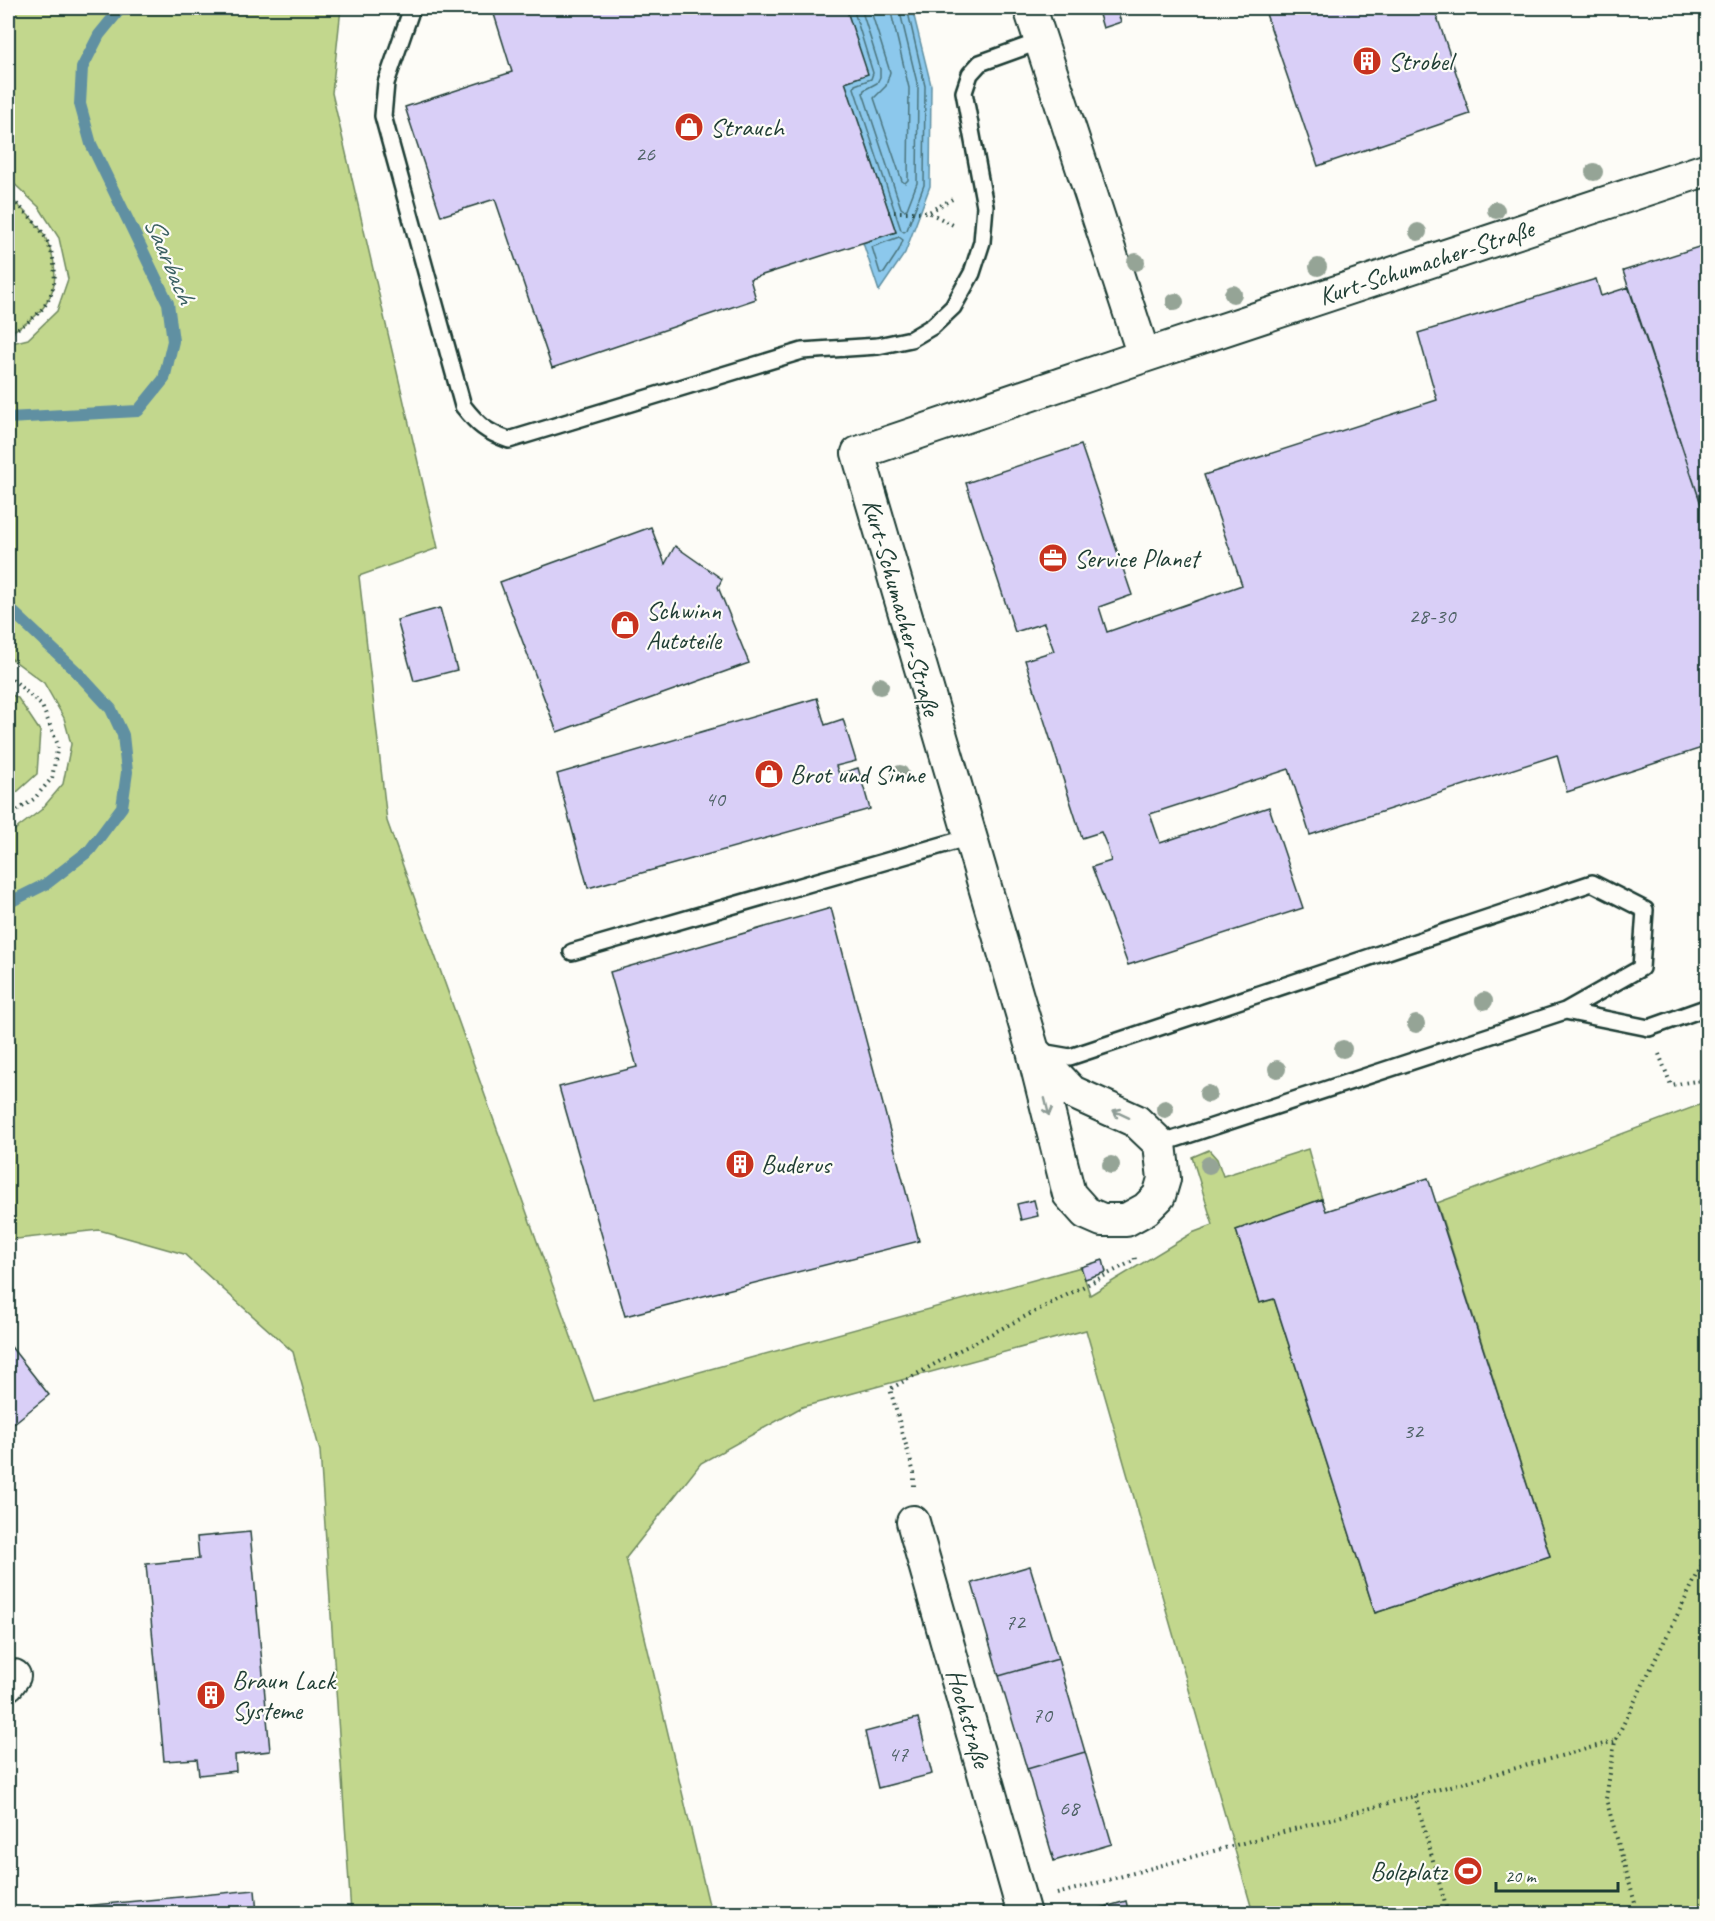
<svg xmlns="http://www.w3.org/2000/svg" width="1715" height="1921" viewBox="0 0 1715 1921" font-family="Caveat,sans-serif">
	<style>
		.green { fill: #c2d78d; stroke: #708a60; stroke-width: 1.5 }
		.water { fill: #8cc8ec; stroke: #6090a2; stroke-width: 1.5 }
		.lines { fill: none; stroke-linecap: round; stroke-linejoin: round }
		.shore { stroke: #4b757e; stroke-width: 1.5 }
		.stream { stroke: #6090a2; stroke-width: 12 }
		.building { fill: #d9cff7; stroke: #1f3d34; stroke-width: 1.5 }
		.lane-casing { stroke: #1f3d34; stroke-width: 20 }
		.street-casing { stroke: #1f3d34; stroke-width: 36 }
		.path { stroke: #1f3d34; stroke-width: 4; stroke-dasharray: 1.5 4.5; stroke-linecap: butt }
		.lane { stroke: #fdfcf7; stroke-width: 15 }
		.street { stroke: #fdfcf7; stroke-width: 32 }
		.tree { fill: #95a496 }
		.oneway { stroke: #8e9c96 }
		.labels { text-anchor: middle; stroke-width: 4.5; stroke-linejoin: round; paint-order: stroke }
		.number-label { font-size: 22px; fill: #4e6265 }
		.poi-label { font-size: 26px; fill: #1f3d34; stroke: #fdfcf7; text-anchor: start }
		.street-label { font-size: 26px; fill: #1f3d34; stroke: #fdfcf7 }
		.water-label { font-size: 27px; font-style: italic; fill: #3a6062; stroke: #fdfcf7 }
	</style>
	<rect width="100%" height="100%" fill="#fdfcf7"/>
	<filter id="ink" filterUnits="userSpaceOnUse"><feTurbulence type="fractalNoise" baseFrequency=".0167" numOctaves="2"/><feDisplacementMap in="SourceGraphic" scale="12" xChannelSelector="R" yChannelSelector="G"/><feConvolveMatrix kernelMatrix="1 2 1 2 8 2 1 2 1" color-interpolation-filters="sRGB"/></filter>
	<g filter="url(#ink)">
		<path class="green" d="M 8,8 L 341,8 L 332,93 L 438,548 L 359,576 L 387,821 L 594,1401 L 1081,1267 L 1090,1295 L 1192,1233 L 1213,1225 L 1192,1157 L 1209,1150 L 1217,1159 L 1223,1176 L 1308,1149 L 1322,1199 L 1236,1230 L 1259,1303 L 1274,1299 L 1375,1613 L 1550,1556 L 1437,1203 L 1707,1102 L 1707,1913 L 1253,1913 L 1086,1330 L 802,1407 L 701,1463 L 626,1558 L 711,1913 L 351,1913 L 320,1451 L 293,1352 L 184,1254 L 99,1230 L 8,1240 L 8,835 L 41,810 L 63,784 L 71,744 L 64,718 L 44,683 L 8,656 L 8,344 L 28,339 L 57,311 L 68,279 L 59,238 L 39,207 L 8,178 Z
			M 8,196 C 21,208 39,223 47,241 C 66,284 49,315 8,333 Z
			M 8,693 L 18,698 L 40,731 L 37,774 L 8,800 Z"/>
		<path class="water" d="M 846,8 L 912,8 L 931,85 L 930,186 L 905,253 L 879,291 L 863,243 L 896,232 L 845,82 L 867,74 Z"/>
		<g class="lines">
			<path class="shore" d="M 853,8 L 873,73 L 871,79 L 855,85 L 854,88 L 901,230 L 904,232 L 907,230 L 924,185 L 925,86 L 907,8
				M 861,8 L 880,69 L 880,77 L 877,83 L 864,90 L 863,93 L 901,208 L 904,210 L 907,209 L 917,183 L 918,87 L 899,8
				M 870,8 L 890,72 L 886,86 L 874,98 L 902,181 L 905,183 L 908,180 L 909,88 L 890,8
				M 899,237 L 903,240 L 899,250 L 884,273 L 880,273 L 872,247 Z"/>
			<path class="stream" d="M 8,418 L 138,411 L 164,379 L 173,341 L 168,303 L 91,144 L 80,104 L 82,68 L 99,35 L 121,8
				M 8,607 L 76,671 L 111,709 L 123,735 L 127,772 L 122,807 L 90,850 L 46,884 L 8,903"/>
		</g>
		<path class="building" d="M 502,8 L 846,8 L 868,74 L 845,82 L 896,232 L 750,279 L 756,299 L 552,368 L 495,199 L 441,216 L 405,107 L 512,72 L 493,11 Z
			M 1097,8 L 1116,8 L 1121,22 L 1103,28 Z
			M 1264,8 L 1434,8 L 1470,114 L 1318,166 Z
			M 1708,244 L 1708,525 L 1623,271 Z
			M 1596,279 L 1601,296 L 1629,287 L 1708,525 L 1708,746 L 1567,792 L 1557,755 L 1310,835 L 1289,769 L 1150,814 L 1160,843 L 1269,807 L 1303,908 L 1128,965 L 1092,867 L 1111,861 L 1107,846 L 1101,832 L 1082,838 L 1025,660 L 1054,651 L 1044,623 L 1015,632 L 966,483 L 1081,445 L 1132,595 L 1099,607 L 1107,632 L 1242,585 L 1204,475 L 1437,400 L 1418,333 Z
			M 651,527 L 665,564 L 675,546 L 722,579 L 718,587 L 749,663 L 557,732 L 500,582 Z
			M 440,608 L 457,670 L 414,681 L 397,620 Z
			M 817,698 L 825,725 L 843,719 L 856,761 L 836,766 L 839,774 L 858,768 L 870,809 L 588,888 L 557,774 Z
			M 831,908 L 919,1241 L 625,1316 L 559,1087 L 637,1067 L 610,972 Z
			M 1428,1178 L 1550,1556 L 1375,1613 L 1274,1299 L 1259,1303 L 1236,1230 L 1322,1199 L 1326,1211 Z
			M 1034,1200 L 1038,1216 L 1021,1220 L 1017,1204 Z
			M 1103,1260 L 1106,1272 L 1085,1279 L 1081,1267 Z
			M 8,1343 L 49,1395 L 8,1428 Z
			M 250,1532 L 270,1751 L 235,1755 L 236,1771 L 199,1775 L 197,1759 L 164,1761 L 146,1564 L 199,1559 L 197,1537 Z
			M 1030,1566 L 1058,1659 L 999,1676 L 972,1583 Z
			M 1058,1659 L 1085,1752 L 1027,1769 L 999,1676 Z
			M 918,1718 L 932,1774 L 878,1788 L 865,1732 Z
			M 1085,1752 L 1112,1844 L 1054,1861 L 1027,1769 Z
			M 255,1890 L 257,1914 L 8,1914 L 8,1913 Z
			M 1126,1901 L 1129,1914 L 1081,1914 Z"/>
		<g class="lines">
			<g class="lane-casing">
				<path id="lane" d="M 412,8 L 386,83 L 383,116 L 463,406 C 478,425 486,432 509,440 L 802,351 L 878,346 L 911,339 L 933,326 L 953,307 L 972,273 L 982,242 L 985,206 L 964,92 L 970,74 L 980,63 L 1041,41
					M 572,952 L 970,837
					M 1565,1011 L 1649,1028 L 1708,1007
					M 1041,1052 L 1070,1057 L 1592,883 L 1645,910 L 1641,968 L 1565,1011 L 1160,1144"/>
			</g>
			<g class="street-casing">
				<path id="street" d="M 1030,8 L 1144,356
					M 1033,1051 L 1072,1092 L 1136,1121 L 1160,1144 L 1164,1179 L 1159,1196 L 1146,1209 L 1126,1220 L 1102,1220 L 1086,1213 L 1069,1194 L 1033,1051 L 858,453 L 1144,356 L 1708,169
					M 913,1522 L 1024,1914
					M 8,1684 L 14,1676"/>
			</g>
			<path class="path" d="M 8,196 C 21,208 39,223 47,241 C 66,284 49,315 8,333
				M 888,212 L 929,212 L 956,197
				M 930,213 L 955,226
				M 8,675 L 42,706 L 58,745 L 52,778 L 34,799 L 8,817
				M 1659,1054 L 1671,1085 L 1708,1079
				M 914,1486 L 914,1473 L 890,1389 L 960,1350 L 1135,1260 L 1134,1254
				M 1415,1796 L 1448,1914
				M 1057,1894 L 1615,1741
				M 1638,1914 L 1606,1799 L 1615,1741 L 1708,1553"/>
			<use href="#lane" class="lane"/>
			<use href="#street" class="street"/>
		</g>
		<g class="tree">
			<circle cx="1594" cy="172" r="9"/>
			<circle cx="1496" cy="210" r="9"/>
			<circle cx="1418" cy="232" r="9"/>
			<circle cx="1136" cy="262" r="9"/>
			<circle cx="1318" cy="267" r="9"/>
			<circle cx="1233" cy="294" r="9"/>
			<circle cx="1175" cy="302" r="9"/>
			<circle cx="880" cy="686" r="9"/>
			<circle cx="900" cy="774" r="9"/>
			<circle cx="1484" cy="1001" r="9"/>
			<circle cx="1416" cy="1024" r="9"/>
			<circle cx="1343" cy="1049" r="9"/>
			<circle cx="1277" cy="1069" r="9"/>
			<circle cx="1208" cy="1094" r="9"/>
			<circle cx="1165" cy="1109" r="9"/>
			<circle cx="1111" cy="1165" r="9"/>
			<circle cx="1209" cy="1165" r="9"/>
		</g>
		<defs><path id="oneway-shaft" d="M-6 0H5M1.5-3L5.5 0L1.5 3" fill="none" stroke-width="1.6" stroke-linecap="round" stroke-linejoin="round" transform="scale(1.5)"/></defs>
		<g class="oneway">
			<use href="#oneway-shaft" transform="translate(1047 1107) rotate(76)"/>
			<use href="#oneway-shaft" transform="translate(1121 1114) rotate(-155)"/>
		</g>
	</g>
	<defs>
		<g id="building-disc" transform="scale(1.5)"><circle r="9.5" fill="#c8321e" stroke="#fdfcf7"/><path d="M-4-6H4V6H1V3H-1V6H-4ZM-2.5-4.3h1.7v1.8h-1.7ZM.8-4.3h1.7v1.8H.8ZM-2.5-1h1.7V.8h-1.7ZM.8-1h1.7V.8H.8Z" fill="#fff"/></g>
		<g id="shop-disc" transform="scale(1.5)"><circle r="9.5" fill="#c8321e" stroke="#fdfcf7"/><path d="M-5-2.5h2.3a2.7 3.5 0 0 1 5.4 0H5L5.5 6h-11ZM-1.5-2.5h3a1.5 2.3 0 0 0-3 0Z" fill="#fff"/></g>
		<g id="office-disc" transform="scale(1.5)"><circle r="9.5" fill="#c8321e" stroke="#fdfcf7"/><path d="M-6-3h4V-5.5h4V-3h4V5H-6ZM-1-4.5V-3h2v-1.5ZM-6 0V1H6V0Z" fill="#fff"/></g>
		<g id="stadium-disc" transform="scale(1.5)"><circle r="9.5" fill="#c8321e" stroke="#fdfcf7"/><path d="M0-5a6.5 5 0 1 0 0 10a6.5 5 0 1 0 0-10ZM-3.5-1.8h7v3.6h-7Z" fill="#fff"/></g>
	</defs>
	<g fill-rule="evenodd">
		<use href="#building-disc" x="1367" y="61"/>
		<use href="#shop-disc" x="689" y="127"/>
		<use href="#office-disc" x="1053" y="558"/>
		<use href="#shop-disc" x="625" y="625"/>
		<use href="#shop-disc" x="769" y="774"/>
		<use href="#building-disc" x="740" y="1164"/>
		<use href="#building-disc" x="211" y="1695"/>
		<use href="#stadium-disc" x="1468" y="1871"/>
	</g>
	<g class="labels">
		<g class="number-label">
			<text x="645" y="161">26</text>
			<text x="1432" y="623">28-30</text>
			<text x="715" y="806">40</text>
			<text x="1413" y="1438">32</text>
			<text x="1015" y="1629">72</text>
			<text x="1042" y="1722">70</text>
			<text x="898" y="1761">47</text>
			<text x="1069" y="1815">68</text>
		</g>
		<g class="poi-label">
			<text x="1388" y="70">Strobel</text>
			<text x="710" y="136">Strauch</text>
			<text x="1074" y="567">Service Planet</text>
			<text x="646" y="619">Schwinn<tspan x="646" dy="30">Autoteile</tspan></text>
			<text x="790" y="783">Brot und Sinne</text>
			<text x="761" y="1173">Buderus</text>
			<text x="232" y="1689">Braun Lack<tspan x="232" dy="30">Systeme</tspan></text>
			<text x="1447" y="1880" text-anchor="end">Bolzplatz</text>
		</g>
		<g class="street-label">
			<text transform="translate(1426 262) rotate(-18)" y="9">Kurt-Schumacher-Straße</text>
			<text transform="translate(902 607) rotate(74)" y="9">Kurt-Schumacher-Straße</text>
			<text transform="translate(969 1718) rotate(74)" y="9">Hochstraße</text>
		</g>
		<g class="water-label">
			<text transform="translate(170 260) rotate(67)" y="9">Saarbach</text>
		</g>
	</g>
	<rect width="1715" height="1921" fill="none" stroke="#fdfcf7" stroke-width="30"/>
	<rect x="15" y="15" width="1685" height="1891" fill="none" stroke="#1f3d34" stroke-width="2" filter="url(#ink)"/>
	<path d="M1496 1882v9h122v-9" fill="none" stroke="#1f3d34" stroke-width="3"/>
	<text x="1505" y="1882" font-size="18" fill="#1f3d34" stroke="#fdfcf7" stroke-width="4.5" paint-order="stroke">20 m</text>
</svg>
